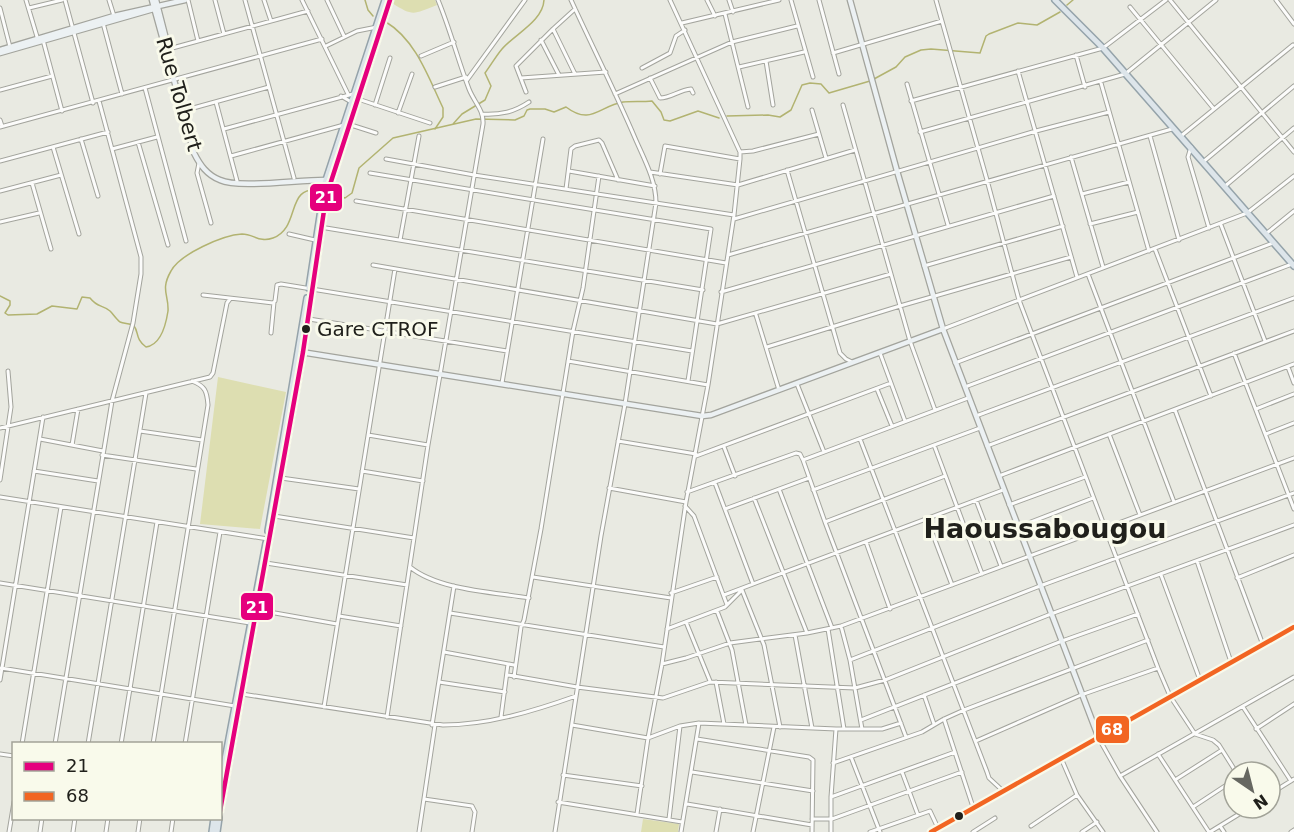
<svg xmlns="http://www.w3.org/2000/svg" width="1294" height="832" viewBox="0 0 1294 832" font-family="'DejaVu Sans',sans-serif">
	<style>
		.green { fill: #dddeb1 }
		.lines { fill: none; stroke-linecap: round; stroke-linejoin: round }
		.stream { stroke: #b2b371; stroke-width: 1.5 }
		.street-casing { stroke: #a3a49d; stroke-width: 5 }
		.secondary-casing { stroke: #a3a49d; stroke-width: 7 }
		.primary-casing { stroke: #95a3aa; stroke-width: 8 }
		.street { stroke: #fcfcfb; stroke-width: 3 }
		.secondary { stroke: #ecf1f3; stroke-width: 4.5 }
		.primary { stroke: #dde5ea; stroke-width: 5 }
		.bus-1-casing { stroke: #f9faeb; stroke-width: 9 }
		.bus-2-casing { stroke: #f9faeb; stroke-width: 9 }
		.bus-1 { stroke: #e5007d; stroke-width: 4.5 }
		.bus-2 { stroke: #f26522; stroke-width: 4.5 }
		.bus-dot { fill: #20201b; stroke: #f9faeb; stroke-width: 2 }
		.labels { text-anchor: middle; stroke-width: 6; stroke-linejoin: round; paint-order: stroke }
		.bus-label { font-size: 20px; fill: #20201b; stroke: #f9faeb; text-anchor: start }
		.street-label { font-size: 21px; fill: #20201b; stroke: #f9faeb }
		.district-label { font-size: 27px; font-weight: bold; fill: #20201b; stroke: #f9faeb }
		.line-badge { stroke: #f9faeb; stroke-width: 2 }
		.badge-label { font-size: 16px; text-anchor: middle; font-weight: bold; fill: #fff }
	</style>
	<rect width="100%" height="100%" fill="#e9eae2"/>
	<path class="green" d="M 393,0 L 435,0 L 437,5 C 413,14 414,17 392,3 Z
		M 218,377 L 286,392 L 260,529 L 200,524 Z
		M 643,819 L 679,824 L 678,832 L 641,832 Z"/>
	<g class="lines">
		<path class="stream" d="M 365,0 L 368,10 L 373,16
			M 1067,5 L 1073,0
			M 386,22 C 416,40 429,79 443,108 L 443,117 L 435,129
			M 874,79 L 896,67 L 905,57 L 921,50 L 931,49 L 980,53 L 986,36 L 989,34 L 1018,23 L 1037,25 L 1060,12
			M 727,116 L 768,115 L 780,117 L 791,110 L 802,85 L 810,83 L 821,84 L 829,93 L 870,81
			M 453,124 L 462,114 L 485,100 L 491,86 L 485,73 C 491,65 496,56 502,49 C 515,34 543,21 544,0
			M 329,192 L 345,198 L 352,193 L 359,168 L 393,138 L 476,119 L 515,120 L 524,116 L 527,110 L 530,109 L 545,109 L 554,112 L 566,107 C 591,126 599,106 623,102 C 632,101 642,102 652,101 L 661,112 L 664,120 L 670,121 L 698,111 L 719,118
			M 0,296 L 10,301 L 10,305 L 5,313 L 8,315 L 37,314 L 52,306 L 77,309 L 82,297 L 90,298 C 98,308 101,304 110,311 C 113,314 116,319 120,322 C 124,324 131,323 134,326 C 139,332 135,339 146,347 C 161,345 166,324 168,311 C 169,295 160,290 171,271 C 180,254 223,235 242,234 C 254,234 259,243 273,238 C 302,227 284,183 322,191"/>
		<g class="street-casing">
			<path id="street" d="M 26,0 L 38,40
				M 65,0 L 93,103
				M 109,0 L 114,16
				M 188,0 L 198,41
				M 215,0 L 224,34
				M 245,0 L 294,178
				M 264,0 L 271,21
				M 302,0 L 348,94
				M 327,0 L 344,36
				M 707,0 L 715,16
				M 729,0 L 733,12
				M 791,0 L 813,77
				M 819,0 L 839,74
				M 936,0 L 987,180 L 1019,300 L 1158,668 L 1170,696 L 1195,734 L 1213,740 L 1219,745 L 1236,772
				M 1170,0 L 1294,152
				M 1276,0 L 1294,24
				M 1130,7 L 1214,109
				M 0,8 L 10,47
				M 29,8 L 62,0
				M 725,14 L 748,107
				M 103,23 L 122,94
				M 682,23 L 779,0
				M 553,29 L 575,74
				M 43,40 L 62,111
				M 541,40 L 559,75
				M 326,46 L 357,31 L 377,27
				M 165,50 L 308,11
				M 833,53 L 942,21
				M 1076,55 L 1085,87
				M 421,56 L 454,42
				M 766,61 L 773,105
				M 739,67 L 804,52
				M 642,68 L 670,53 L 676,36 L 685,30
				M 1018,71 L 1077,277
				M 521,78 L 606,72
				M 650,78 L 660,98 C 671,98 679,90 691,89 L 693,93
				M 467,80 L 525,0
				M 1101,83 L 1149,251
				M 907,84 L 948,225
				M 435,87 L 466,77
				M 145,88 L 186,241
				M 0,90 L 52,76
				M 526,92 L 516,66 L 553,29 L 575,9
				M 615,94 L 732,42 L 797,26
				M 341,96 L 353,103
				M 358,99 L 430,123
				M 911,101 L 1103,48 L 1166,0
				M 216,102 L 237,181
				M 375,105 L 390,58
				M 843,105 L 910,341 L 935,410
				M 186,110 L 269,87
				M 812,110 L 826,158
				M 398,113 L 412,74
				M 482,114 C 501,115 514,112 529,102
				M 0,120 L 2,126
				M 351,125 L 376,133
				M 0,127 L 322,39
				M 224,129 L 353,94
				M 920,132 L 1125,74 L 1216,0
				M 1150,136 L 1179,240
				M 1181,136 L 1293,45
				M 81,139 L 98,196
				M 138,142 L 168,245
				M 53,147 L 79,234
				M 1191,147 L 1188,157 L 1209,228
				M 112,149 L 157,137
				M 740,152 L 753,151 L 819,134
				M 231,156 L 344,125
				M 1071,157 L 1103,267
				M 386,159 L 474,175 L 734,215
				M 0,161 L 108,132
				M 1203,162 L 1294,86
				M 199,163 L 197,173 L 211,223
				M 787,170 L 840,353 L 846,359 L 852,362
				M 569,171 L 655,186
				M 650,172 L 738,185 L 855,150
				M 370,173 L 711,229 L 688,381
				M 660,174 L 665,146 L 740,159
				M 32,183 L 51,249
				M 1224,187 L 1294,128
				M 566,189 L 571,149 L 575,146 L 599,140 L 602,143 L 618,180
				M 0,191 L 61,175
				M 1082,194 L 1129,182
				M 356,201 L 726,263
				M 734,219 L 1036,131 L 1109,112
				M 0,222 L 39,213
				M 1090,224 L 1138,212
				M 1221,225 L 1265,341
				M 320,227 L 703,290
				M 1267,233 L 1294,211
				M 289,234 L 315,240
				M 400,240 L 419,136
				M 1155,249 L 1211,396
				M 728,255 L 1172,129
				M 373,265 L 717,324 L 891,274
				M 924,266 L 1063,226
				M 1088,274 L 1174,502
				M 721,292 L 1054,196
				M 203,295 L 273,303 L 275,301 L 277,285 L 281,284 L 692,351
				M 756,315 L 779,390
				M 309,319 L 507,351
				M 943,329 L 1247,213 L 1294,176
				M 271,333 L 274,302
				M 767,347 L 900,306 L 1071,257
				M 880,353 L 905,421
				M 1234,353 L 1294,509
				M 568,361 L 708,385
				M 955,363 L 1273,243
				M 1288,367 L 1294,383
				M 502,383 L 543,139
				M 797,384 L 824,452
				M 965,387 L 1292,264
				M 877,389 L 892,426
				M 1256,409 L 1294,394
				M 1175,410 L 1263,645
				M 976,416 L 1294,298
				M 0,428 L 210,377 L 213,373 L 227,303 L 230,299
				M 140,431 L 202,440
				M 1109,434 L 1140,515
				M 1266,434 L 1294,423
				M 368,435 L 428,445
				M 40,439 L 103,451
				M 860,439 L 987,772 L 989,778 L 1003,791
				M 618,441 L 696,454
				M 72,445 L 78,409
				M 934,445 L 982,574
				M 987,446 L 1294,331
				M 724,447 L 735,476
				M 102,455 L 196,469
				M 696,456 L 891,383
				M 803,460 L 825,522
				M 34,471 L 98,481
				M 362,471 L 423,481
				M 999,476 L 1294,364
				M 281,478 L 359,489
				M 0,480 L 11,407 L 8,371
				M 715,483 L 753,584
				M 609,488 L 686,502
				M 779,489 L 832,628
				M 813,490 L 980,428
				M 687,492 L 796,453 L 800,454 L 803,460 L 968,398
				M 0,497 L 268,539
				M 754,498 L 807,633
				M 976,500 L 1001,566
				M 1009,505 L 1085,477
				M 685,506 L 694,516 L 727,605
				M 725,509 L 809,478
				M 274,516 L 414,538
				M 927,519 L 952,585
				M 1018,527 L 1093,498
				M 866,542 L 890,609
				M 1197,561 L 1231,662
				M 266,563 L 407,585
				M 410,567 C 438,590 493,592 529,598
				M 1161,575 L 1200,680
				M 533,577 L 671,598
				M 1237,578 L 1294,555
				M 0,583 L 250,623
				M 742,590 L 764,645 L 780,727
				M 671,593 L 717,577
				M 724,595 L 1003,490
				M 258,610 L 337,624
				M 717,611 L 732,650 L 746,725
				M 450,613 L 664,647
				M 339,616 L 401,626
				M 686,622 L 710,681
				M 841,626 L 850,660 L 862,729
				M 667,629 L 725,607 L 741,591
				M 828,629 L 844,729
				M 795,635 L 812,728
				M 444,652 L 514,665
				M 850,660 L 1040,586 L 1294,493
				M 662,664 L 686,658 L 730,643 L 807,633 L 841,626 L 1294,458
				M 1,668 L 235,706
				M 508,675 L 577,687 L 663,698 L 710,682 L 855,688 L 885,680 L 1051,614 L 1294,525
				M 514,677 L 521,627 L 524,620 L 541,529 L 573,331 L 583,288 L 599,176
				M 0,680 L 43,417
				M 439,682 L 505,692
				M 716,682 L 724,724
				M 242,694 L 443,725 C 488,725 534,711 576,696
				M 924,695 L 934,724
				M 324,707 L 395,269
				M 1243,707 L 1291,781
				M 387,717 L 428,445 L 483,124 C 484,110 474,102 469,89 C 458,60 450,29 438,0
				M 501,717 L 508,664
				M 944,719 L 973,807
				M 861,720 L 1062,641 L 1138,614
				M 432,725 L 454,586
				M 572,725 L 648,738 L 680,726 L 699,723 L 836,729 L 882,729 L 901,723
				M 1256,729 L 1294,704
				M 906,737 L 825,522 L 945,476
				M 1098,737 L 1120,776 L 1157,832
				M 697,739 L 809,757 L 813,760 L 812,832
				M 976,741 L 1081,695 L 1158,668
				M 22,744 L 61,507
				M 55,744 L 112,401 L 133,323 L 141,274 L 141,257 L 99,101
				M 88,744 L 146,393
				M 121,744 L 157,522
				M 153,744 L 208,405 C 207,391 205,386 192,381
				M 185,744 L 220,532
				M 0,754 L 14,756
				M 1158,754 L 1209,832
				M 851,757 L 880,832
				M 1061,758 L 1077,795 L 1103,832
				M 833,763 L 922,732 L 944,719 L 964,710 L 1148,640
				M 692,772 L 813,791
				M 902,772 L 918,815
				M 563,775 L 642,786
				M 1120,776 L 1294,677
				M 1175,780 L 1222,750
				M 1270,794 L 1294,779
				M 831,797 L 955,752
				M 424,799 L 472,806 L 475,812 L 472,832
				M 558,802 L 682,822
				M 687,804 L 812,825
				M 1193,807 L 1234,780
				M 637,814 L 648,738 L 662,664 L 686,502 L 708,385 L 734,215 L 740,159 L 740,152 L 670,0
				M 669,819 L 680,726
				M 812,819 L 832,819 L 962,772
				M 1031,826 L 1077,795
				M 1220,826 L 1224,832
				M 9,832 L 14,802
				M 40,832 L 42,818
				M 73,832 L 75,818
				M 106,832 L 108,818
				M 138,832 L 140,818
				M 171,832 L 173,818
				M 419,832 L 435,725
				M 555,832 L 601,536 L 625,404 L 656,203 C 656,180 644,159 635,138 C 615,91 592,46 571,0
				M 681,832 L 699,723
				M 716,832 L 720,809
				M 753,832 L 774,727
				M 831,832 L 831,797 L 836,729
				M 870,832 L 930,811 L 938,828
				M 973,832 L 995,818
				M 1082,832 L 1097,822
				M 1210,832 L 1249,808
				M 1291,832 L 1294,830"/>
		</g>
		<g class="secondary-casing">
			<path id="secondary" d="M 152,0 L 194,153 C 200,165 207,175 220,180 C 239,189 302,179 328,180
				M 156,0 L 165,35
				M 850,0 L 897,171 L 943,329 L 1098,736
				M 0,50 L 114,16 L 185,0
				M 0,53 L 157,8
				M 301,352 L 702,416 L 711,415 L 943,329
				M 931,832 L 1294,627"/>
		</g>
		<g class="primary-casing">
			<path id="primary" d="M 1055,0 L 1103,48 L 1294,266
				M 309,288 L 325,183 L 385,0
				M 268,531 L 307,298
				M 220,786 L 266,543
				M 220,811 L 303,352 L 326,197 L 390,0
				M 212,832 L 214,818
				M 217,832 L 219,818"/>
		</g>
		<use href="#street" class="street"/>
		<use href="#secondary" class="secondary"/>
		<use href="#primary" class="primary"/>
		<g class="bus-1-casing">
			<path id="bus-1" d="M 220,811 L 303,352 L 326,197 L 390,0"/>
		</g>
		<g class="bus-2-casing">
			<path id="bus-2" d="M 931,832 L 1294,627"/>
		</g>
		<use href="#bus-1" class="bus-1"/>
		<use href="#bus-2" class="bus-2"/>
	</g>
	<g class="bus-dot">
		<circle cx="306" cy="329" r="5"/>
		<circle cx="959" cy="816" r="5"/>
	</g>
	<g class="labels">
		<g class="bus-label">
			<text x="317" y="336">Gare CTROF</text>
		</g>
		<g class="street-label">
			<text transform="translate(179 94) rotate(74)" y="7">Rue Tolbert</text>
		</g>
		<g class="district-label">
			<text x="1045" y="538">Haoussabougou</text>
		</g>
	</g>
	<g class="line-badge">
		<rect x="309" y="183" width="34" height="29" rx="6" fill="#e5007d"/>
		<rect x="240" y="592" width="34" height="29" rx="6" fill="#e5007d"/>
		<rect x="1095" y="715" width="35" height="29" rx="6" fill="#f26522"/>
	</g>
	<g class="badge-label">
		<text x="326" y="203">21</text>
		<text x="257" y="613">21</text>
		<text x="1112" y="735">68</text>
	</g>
	<rect x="12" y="742" width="210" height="78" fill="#f9faeb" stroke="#a2a398" stroke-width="1.5"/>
	<rect x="24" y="762" width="30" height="9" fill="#e5007d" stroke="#a2a398" stroke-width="1.5"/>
	<text x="66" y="772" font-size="18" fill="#20201b">21</text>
	<rect x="24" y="792" width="30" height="9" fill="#f26522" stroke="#a2a398" stroke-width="1.5"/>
	<text x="66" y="802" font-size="18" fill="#20201b">68</text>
	<g transform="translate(1252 790) rotate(145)"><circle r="28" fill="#f9faeb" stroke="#a2a398" stroke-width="1.5"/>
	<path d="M0-4.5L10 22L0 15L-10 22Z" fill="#666761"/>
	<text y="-9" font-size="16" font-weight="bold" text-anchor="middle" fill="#20201b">N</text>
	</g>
</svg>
